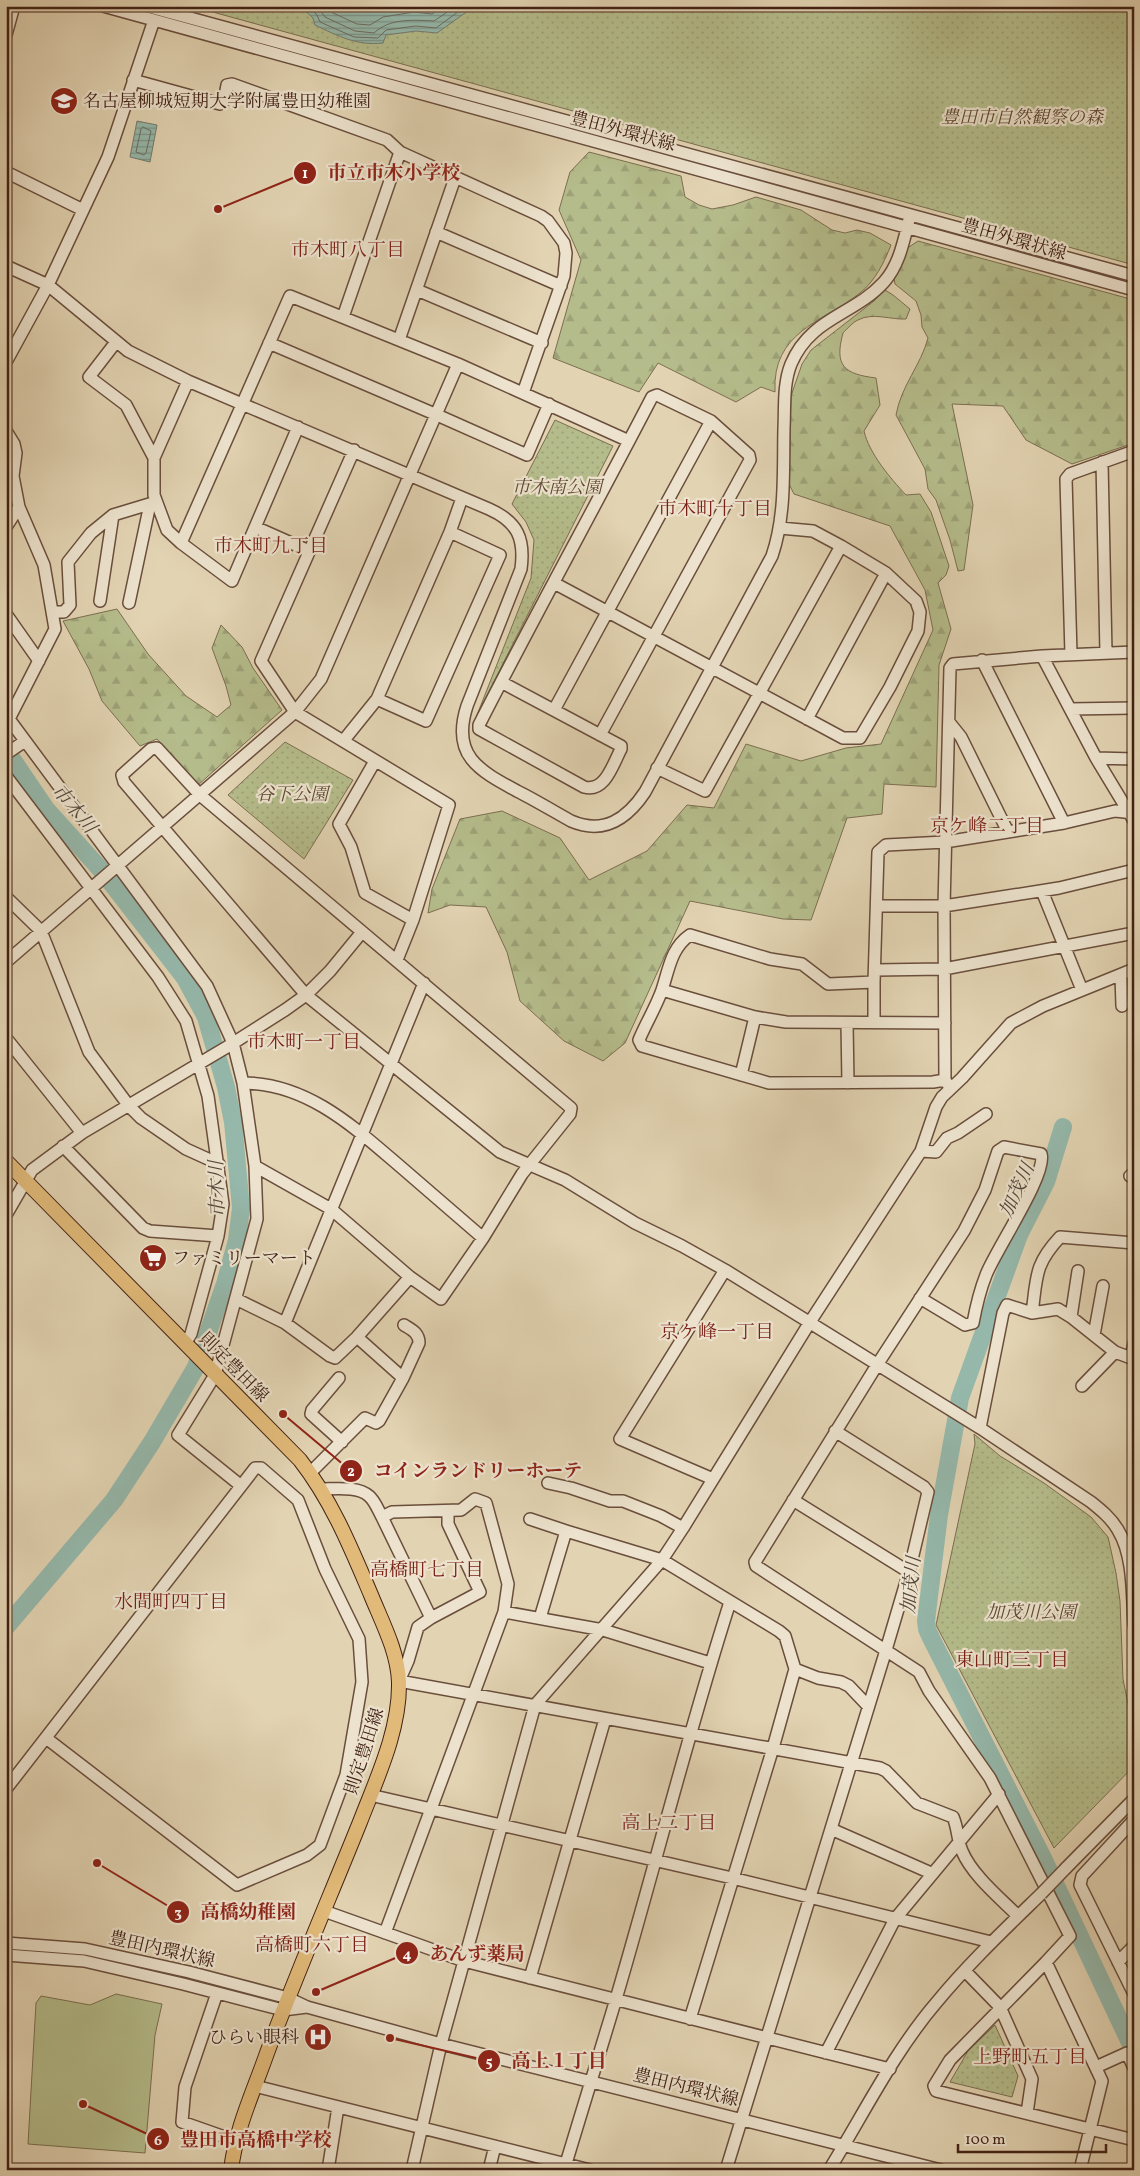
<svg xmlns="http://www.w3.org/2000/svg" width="1140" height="2176" viewBox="0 0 1140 2176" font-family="Vollkorn,'Noto Serif JP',serif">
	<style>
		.forest { fill: url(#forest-firs); stroke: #7c6e50 }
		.park { fill: url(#park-dots); stroke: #7c6e50 }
		.garden { fill: #b5bc8b; stroke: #7c6e50 }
		.water { fill: url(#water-rules); stroke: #747c6f }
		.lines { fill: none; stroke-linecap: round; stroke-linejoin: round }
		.shore { stroke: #6c6c60; stroke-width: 1 }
		.river { stroke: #95b8ab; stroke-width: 18 }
		.minor-casing { stroke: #6a4e3c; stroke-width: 14 }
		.major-casing { stroke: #422115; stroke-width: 16 }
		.minor { stroke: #ece2cd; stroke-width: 11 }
		.major { stroke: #e1ba79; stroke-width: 14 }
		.minor-bridge-casing { stroke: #6a4e3c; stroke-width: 14; stroke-linecap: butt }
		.minor-bridge { stroke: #ece2cd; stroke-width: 11 }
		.labels { text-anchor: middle; stroke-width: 4.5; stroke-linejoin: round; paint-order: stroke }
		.poi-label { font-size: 18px; fill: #422115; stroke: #ece2cd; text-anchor: start }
		.park-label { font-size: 18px; font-style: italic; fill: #5f4832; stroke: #ece2cd }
		.street-label { font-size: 18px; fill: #422115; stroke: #ece2cd }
		.neighbourhood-label { font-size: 19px; fill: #7a1f14; stroke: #ece2cd }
		.water-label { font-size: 19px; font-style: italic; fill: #57473a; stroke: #ece2cd }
		.leader { fill: none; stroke: #8f2418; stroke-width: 2 }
		.callout-dot { fill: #8f2418; stroke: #ece2cd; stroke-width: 2 }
		.mark-label { font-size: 15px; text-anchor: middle; font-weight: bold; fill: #fff }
		.callout-label { font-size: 19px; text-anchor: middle; font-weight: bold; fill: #8f2418; stroke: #ece2cd; stroke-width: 4.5; stroke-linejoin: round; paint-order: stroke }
	</style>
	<defs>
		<pattern id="forest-firs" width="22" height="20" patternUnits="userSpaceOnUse" patternTransform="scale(1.25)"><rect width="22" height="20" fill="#b5bc8b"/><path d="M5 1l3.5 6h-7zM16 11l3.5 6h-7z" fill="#9da177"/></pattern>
		<pattern id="park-dots" width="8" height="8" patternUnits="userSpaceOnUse" patternTransform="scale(1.25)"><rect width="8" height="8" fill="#b5bc8b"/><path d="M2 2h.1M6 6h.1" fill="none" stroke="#9da177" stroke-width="1.8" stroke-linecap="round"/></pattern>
		<pattern id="water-rules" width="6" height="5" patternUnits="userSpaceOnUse" patternTransform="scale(1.25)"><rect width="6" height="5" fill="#95b8ab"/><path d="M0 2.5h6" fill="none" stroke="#7b958a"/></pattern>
	</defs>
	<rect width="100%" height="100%" fill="#e2d3b2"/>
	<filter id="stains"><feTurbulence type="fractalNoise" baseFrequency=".004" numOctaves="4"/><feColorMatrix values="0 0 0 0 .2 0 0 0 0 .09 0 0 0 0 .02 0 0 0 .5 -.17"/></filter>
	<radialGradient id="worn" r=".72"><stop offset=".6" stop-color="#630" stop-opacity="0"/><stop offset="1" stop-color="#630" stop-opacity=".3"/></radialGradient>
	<path class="forest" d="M 589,152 L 681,176 L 685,197 L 699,205 L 712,209 L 733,205 L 756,197 L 801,210 L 832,230 L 845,233 L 857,230 L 870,233 L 891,245 C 884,263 875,281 860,293 C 821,323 772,332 775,392 L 761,387 L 736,402 L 658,363 L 639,392 L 553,358 L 581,260 L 559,210 L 570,172 Z
		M 918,241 L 1134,300 L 1134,443 L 1072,464 L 1026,440 L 1003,406 L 952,404 L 973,505 L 964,570 L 958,571 L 950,540 L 936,500 L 928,489 L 925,469 L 896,415 C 901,386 921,365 928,338 L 922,327 L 921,315 L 916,301 L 895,284 L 894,278 L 906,249 Z
		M 885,290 L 893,295 L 910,309 L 906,319 C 891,320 873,312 858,320 C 853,322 847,329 843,333 C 834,366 844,374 876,378 L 880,405 L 864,431 C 869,453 890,478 906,495 L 920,494 L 931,512 L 949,566 L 946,575 L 938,583 L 951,629 L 939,665 L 936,787 L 884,784 L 882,814 L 847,818 L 811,920 L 783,919 L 690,901 L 625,1043 L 603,1061 L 564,1041 L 520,1001 L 507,952 L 486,907 L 450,905 L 428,913 L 432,889 L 460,819 L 502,811 L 560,838 L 589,880 L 647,851 L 687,805 L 714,808 L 746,744 L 801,761 L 846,748 L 881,744 L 933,630 L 925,590 L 890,526 L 794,494 L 789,484 L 791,396 L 802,364 L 811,350 L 874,301 Z
		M 117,609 L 148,654 L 186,696 L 217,717 L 231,705 L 226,686 L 212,648 L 221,625 L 242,647 L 253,668 L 282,710 L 197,786 L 157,739 L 140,746 L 102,701 L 89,669 L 63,621 Z"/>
	<path class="park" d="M 209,6 L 1134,6 L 1134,265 L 209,11 Z
		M 555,420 L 613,446 L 477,715 L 531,578 L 534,540 L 526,522 L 512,504 Z
		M 285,742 L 353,780 L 304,859 L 228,795 Z
		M 974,1434 L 1000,1456 L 1044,1483 L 1091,1517 L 1108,1537 L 1116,1573 L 1120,1601 L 1123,1679 L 1128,1704 L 1134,1717 L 1134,1766 L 1054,1848 L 936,1625 L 975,1444 Z
		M 995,2025 L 1018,2076 L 1012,2097 L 950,2082 L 968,2051 Z"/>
	<path class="garden" d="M 116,1994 L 162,2004 L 155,2035 L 145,2153 L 28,2144 L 36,2003 L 41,1996 L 90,2005 Z"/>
	<path class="water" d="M 300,6 L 479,6 L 472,8 L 437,33 L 416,31 L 386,35 L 383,43 C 357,46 338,36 315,25 L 313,18 Z
		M 137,121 L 157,125 L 150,162 L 130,157 Z"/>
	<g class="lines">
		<path class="shore" d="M 307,6 L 317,15 L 320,22 L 354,37 L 378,38 L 386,30 L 416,26 L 436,28 L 466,6
			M 317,6 L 325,17 L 355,31 L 374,33 C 390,18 413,20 434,21 L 456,6
			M 327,6 L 331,12 L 357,24 L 370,25 L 383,17 L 414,12 L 432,14 L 444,6
			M 143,127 L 151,131 L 146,153 L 144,155 L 136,152 L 141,129 Z"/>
		<path class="river" d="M 6,750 L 46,809 L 102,871 L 185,978 L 206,1017 L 226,1087 L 233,1122 L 241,1208 L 237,1240 L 225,1284 L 196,1367 L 152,1442 L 114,1500 L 6,1627
			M 1063,1127 L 1046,1182 L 1019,1235 L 960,1398 L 939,1515 L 926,1621 L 927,1629 L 932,1640 L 1043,1858 L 1134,2051"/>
		<g class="minor-casing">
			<path id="minor" d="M 103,6 L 1134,290
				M 146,6 L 1134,276
				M 6,35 L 14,6
				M 133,80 L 220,104 L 224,101 L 227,85 L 232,84 L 387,140 L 400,152 L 541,216 L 548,221 L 564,243 L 566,253 L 564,276 L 523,393
				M 6,172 L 83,210
				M 436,232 L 561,286
				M 6,266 L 48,285 L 128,351 L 188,381 L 489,509 C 518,522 525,539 521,569 L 467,706 C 451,755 478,770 517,791 C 535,800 553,811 571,821 C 604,835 627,819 645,792 L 772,556 C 786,515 783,471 784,428 C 785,407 783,384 791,364 C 811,317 853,316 884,282 C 900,264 904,239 910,216
				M 417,290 L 542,343
				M 343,317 L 400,152
				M 399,340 L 455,178
				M 116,342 L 89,377 L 126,405 L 154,458 L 154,495 L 167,530 L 181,543 L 232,581 L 298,427
				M 269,343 L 437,415 L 527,455 L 549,404
				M 6,362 L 48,285 L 108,157 L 154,20
				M 6,431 L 14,444 L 16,453 L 13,476 L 19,507 L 44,565 L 55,629 L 9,719
				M 354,450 L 261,661 L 295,712 L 449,805 L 413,920 L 397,960
				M 154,458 L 188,381
				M 1102,462 L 1106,653
				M 6,527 L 19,507
				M 255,527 L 309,551
				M 181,543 L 290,296 L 458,364 L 629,441
				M 554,583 L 843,738 L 860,738 L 890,687 L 918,631 L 920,612 L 916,601 L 886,573 L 841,546 L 813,531 L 780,528
				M 100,601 L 113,515
				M 129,603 L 150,504
				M 52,612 L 64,612 L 70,605 L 68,562 L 91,533 L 113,515 L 156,502
				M 6,614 L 39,661
				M 1071,654 L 1066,479 L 1070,474 L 1134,451
				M 1042,656 L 1096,758 L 1134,821
				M 982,660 L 1064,823
				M 501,682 L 621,746 L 621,749 C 613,764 605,793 584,787 L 479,729 L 479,725 C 535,615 595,507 652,397 L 657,395 L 711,421 L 749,455 L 750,460 L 600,735
				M 377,699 L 426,721 L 500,555 L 450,532
				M 1070,709 L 1134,708
				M 554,710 L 711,421
				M 6,715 L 207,986 L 233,1043 L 243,1083 L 255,1166 L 257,1219 L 215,1375 L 178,1435 L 240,1485
				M 807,719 L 886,573
				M 949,722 L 961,737 L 1008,832
				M 344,740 L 377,699 L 450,532 L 462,498
				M 6,754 L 25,741
				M 1096,758 L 1134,759
				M 375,761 L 339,824 L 351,847 L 365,893 L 413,920
				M 657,768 L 705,791 L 841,546
				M 6,776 L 158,977 L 186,1021 L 208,1096 L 223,1204 L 218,1236 L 191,1334 L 185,1344
				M 1042,891 L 1082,990
				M 6,897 L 41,931 L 89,1052 L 129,1106 L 141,1118 L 186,1149 L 219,1164
				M 877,906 L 944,906 L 1059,888 L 1134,870
				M 6,962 L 295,712 L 321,679 L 458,364
				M 876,970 L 944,969 L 1134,933
				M 1121,975 L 1122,1006
				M 662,990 L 755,1017 L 786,1022 L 945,1023
				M 874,1022 L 874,982
				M 847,1023 L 848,1083
				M 6,1038 L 82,1133
				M 741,1075 L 755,1017
				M 945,1080 L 933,1082 L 769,1083 L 642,1046 L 639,1040 C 646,1023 656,1007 662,990 C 669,969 671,948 690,935 L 770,959 L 802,964 L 828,984 L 874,982 L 878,852 L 886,845 L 945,842 L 1064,823 L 1115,811 L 1134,813
				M 243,1083 C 308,1083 355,1128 402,1168 C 429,1191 456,1215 483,1238
				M 949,1086 L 945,1080 L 944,906 L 950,668 L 953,664 L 1042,656 L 1134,652
				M 63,1146 L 143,1228 L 150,1231 L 218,1236
				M 921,1151 L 936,1152 L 947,1138 L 958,1133 L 986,1114
				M 255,1166 L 331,1209 L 410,1277 L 441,1299 L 483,1238 L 522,1174 L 570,1114 L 571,1108 L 200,795 L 157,748 L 151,749 L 122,775 L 124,782 L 306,995 L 500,1152 L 565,1180 L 635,1223 L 682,1246 L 725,1270 L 980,1428 L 1091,1502 C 1101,1510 1111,1518 1118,1530 C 1134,1556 1132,1595 1134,1625
				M 1130,1176 L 1134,1173
				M 6,1215 L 32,1170 L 82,1133 L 227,1047 L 285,1010 L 306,995 L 330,971 L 362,932
				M 920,1298 L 965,1325 L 973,1323 C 976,1307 980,1290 986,1275 C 995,1251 1048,1173 1041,1154 L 1004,1147 L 998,1151 L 985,1190 L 964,1231 L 877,1365 L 755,1562 L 756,1566 L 919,1672 L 929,1691 L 990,1778 L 1070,1936 L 1046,1962
				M 236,1299 L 285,1323 L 330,1356 L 335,1358 L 357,1337 L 410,1277
				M 1032,1313 C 1037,1277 1034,1265 1060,1237 L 1134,1243
				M 1071,1317 L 1078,1271
				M 285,1323 L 424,983
				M 1094,1335 L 1103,1286
				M 357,1337 L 403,1378
				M 339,1378 L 312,1410 L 311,1414 L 342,1442
				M 1082,1386 L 1115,1352
				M 980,1428 L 1003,1313 L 1007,1305 L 1032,1313 L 1058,1309 L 1071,1317 L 1115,1352 L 1131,1358 L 1134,1343
				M 310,1473 L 365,1418 L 376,1423 L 379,1421 L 403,1378 L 419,1343 C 419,1333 412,1330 404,1325
				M 713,1479 L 620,1439 L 725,1270
				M 548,1483 L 571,1488 L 610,1501 L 623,1501 L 661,1516 L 683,1528
				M 321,1489 C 335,1489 358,1486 369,1496 C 375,1501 378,1510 382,1517 L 392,1512 L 461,1510 L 475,1499 L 486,1503 L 508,1584 L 504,1612
				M 793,1500 L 909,1572
				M 382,1517 L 431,1618 L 480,1592 L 448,1524 L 448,1512
				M 530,1519 L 566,1531
				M 431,1618 L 418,1627 L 408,1661 L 399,1681 L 880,1768 L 886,1771 L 917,1803 L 953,1817 C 958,1828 957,1839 962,1851 C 972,1875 1000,1898 1018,1916
				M 540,1618 L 566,1531 L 662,1560 L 779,1631 L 785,1636 L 795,1669 L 773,1748 L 690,2019
				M 795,1669 L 818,1678 L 841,1682 L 849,1686 L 868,1706
				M 6,1789 L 255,1468 L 261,1468 L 298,1500 L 325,1569 L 359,1639 L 362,1682 L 346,1775 L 320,1845 L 307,1855 L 237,1885 L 46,1738
				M 370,1795 L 732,1878 L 991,1942
				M 1134,1823 L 1131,1823 L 1082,1876 L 1080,1885 L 1134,1994
				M 831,1829 L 931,1873
				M 1066,1868 L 1134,1799
				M 324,1911 L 464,1961 L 890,2069
				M 385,1933 L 504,1612 L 603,1630 L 710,1663
				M 6,1943 L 85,1949 L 189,1972 L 288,1998 L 307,2007 L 441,2044 L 941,2170
				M 6,1955 L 84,1961 L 183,1984 L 283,2010 L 307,2007
				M 1118,1962 L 1134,1946
				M 965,1971 L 1000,2007 L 1032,2079 L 1027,2113
				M 530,1978 L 605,1719
				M 217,1993 L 185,2087 L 182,2122 L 236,2141
				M 826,2053 L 895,1919 L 999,1794
				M 1096,2067 L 1127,2053 L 1134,2068
				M 255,2086 L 590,2170
				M 328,2170 L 338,2107
				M 412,2170 L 441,2044 L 535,1705 L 662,1560 L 683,1528 L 810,1322 L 921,1151 L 936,1107 L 942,1097 L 962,1078 L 1011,1023 L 1043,1006 L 1134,969
				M 489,2170 L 495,2146
				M 564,2170 C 581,2113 599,2056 616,1999 C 655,1867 688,1733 730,1602
				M 726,2170 L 886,1650 L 909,1572 L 928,1492 L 924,1487 L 835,1431
				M 829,2170 C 863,2115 894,2052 936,2003 C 968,1964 1005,1929 1041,1894
				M 1080,2170 L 1102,2081 L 1046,1962 L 950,2060 L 934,2086 L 936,2091 L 1134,2140"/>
		</g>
		<g class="major-casing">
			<path id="major" d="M 6,1161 L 300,1460 C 332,1501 351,1548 371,1595 C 382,1622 398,1652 399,1682 C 400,1730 377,1778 360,1822 C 329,1899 296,1975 267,2053 C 253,2093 236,2128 231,2170"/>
		</g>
		<use href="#minor" class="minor"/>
		<use href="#major" class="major"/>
		<g class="minor-bridge-casing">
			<path id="minor-bridge" d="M 1041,1894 L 1066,1868"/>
		</g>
		<use href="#minor-bridge" class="minor-bridge"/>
	</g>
	<defs>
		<g id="school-disc" transform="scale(1.4375)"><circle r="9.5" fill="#8f2418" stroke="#ece2cd"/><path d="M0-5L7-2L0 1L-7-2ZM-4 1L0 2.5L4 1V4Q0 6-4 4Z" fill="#fff"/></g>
		<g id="supermarket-disc" transform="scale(1.4375)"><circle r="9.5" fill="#8f2418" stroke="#ece2cd"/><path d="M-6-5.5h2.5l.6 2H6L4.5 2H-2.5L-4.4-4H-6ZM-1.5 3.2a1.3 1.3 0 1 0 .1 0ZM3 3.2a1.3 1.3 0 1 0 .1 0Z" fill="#fff"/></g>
		<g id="hospital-disc" transform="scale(1.4375)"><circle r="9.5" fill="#8f2418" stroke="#ece2cd"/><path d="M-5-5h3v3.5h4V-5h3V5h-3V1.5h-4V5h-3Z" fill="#fff"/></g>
	</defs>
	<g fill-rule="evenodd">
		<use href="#school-disc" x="64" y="101"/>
		<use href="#supermarket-disc" x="153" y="1258"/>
		<use href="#hospital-disc" x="318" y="2037"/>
	</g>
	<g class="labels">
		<g class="poi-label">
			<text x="83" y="107">名古屋柳城短期大学附属豊田幼稚園</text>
			<text x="172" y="1264">ファミリーマート</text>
			<text x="299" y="2043" text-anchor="end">ひらい眼科</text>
		</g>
		<g class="park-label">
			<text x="1022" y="123">豊田市自然観察の森</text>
			<text x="557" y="493">市木南公園</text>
			<text x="292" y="800">谷下公園</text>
			<text x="1031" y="1618">加茂川公園</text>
		</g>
		<g class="street-label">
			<text transform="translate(623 131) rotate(15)" y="6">豊田外環状線</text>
			<text transform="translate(1014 239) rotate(16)" y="6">豊田外環状線</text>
			<text transform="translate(234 1367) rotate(45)" y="6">則定豊田線</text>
			<text transform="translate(364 1751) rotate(-72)" y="6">則定豊田線</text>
			<text transform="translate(162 1949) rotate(13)" y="6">豊田内環状線</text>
			<text transform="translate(686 2087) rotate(14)" y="6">豊田内環状線</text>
		</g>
		<g class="neighbourhood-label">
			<text x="348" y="256">市木町八丁目</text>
			<text x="715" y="515">市木町十丁目</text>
			<text x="271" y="552">市木町九丁目</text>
			<text x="987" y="832">京ケ峰二丁目</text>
			<text x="304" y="1048">市木町一丁目</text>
			<text x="717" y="1338">京ケ峰一丁目</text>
			<text x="427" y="1576">高橋町七丁目</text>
			<text x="171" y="1608">水間町四丁目</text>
			<text x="1012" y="1666">東山町三丁目</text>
			<text x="669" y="1829">高上二丁目</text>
			<text x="312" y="1951">高橋町六丁目</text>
			<text x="1030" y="2063">上野町五丁目</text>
		</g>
		<g class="water-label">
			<text transform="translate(75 808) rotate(50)" y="7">市木川</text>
			<text transform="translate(216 1189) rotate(-92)" y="7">市木川</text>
			<text transform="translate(1016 1190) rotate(-65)" y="7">加茂川</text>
			<text transform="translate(910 1585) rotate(-84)" y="7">加茂川</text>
		</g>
	</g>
	<path class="leader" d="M218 209L305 173M283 1414L351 1471M97 1863L178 1912M316 1992L407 1953M390 2038L489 2061M83 2104L158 2139"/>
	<g class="callout-dot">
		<circle cx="218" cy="209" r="5"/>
		<circle cx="283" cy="1414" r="5"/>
		<circle cx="97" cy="1863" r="5"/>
		<circle cx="316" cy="1992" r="5"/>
		<circle cx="390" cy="2038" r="5"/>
		<circle cx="83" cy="2104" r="5"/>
		<circle cx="305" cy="173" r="12"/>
		<circle cx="351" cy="1471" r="12"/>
		<circle cx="178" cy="1912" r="12"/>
		<circle cx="407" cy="1953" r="12"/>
		<circle cx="489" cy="2061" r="12"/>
		<circle cx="158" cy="2139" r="12"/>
	</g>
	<g class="mark-label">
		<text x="305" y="178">1</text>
		<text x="351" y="1476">2</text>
		<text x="178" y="1917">3</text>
		<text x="407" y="1959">4</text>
		<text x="489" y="2066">5</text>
		<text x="158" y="2145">6</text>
	</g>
	<g class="callout-label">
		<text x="394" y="179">市立市木小学校</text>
		<text x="478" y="1477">コインランドリーホーテ</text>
		<text x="248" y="1918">高橋幼稚園</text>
		<text x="477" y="1960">あんず薬局</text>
		<text x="559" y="2067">高上１丁目</text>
		<text x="256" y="2146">豊田市高橋中学校</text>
	</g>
	<rect width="1140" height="2176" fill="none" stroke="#e2d3b2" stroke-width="25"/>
	<rect x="8" y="8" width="1125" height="2161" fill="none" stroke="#422115" stroke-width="2.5"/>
	<rect x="12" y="12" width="1115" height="2151" fill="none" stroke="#422115"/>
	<path d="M958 2144v8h148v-8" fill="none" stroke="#422115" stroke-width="2.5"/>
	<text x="965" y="2144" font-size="15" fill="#422115" stroke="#ece2cd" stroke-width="4" paint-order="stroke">100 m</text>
	<rect width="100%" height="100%" filter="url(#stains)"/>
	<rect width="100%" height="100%" fill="url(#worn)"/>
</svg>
